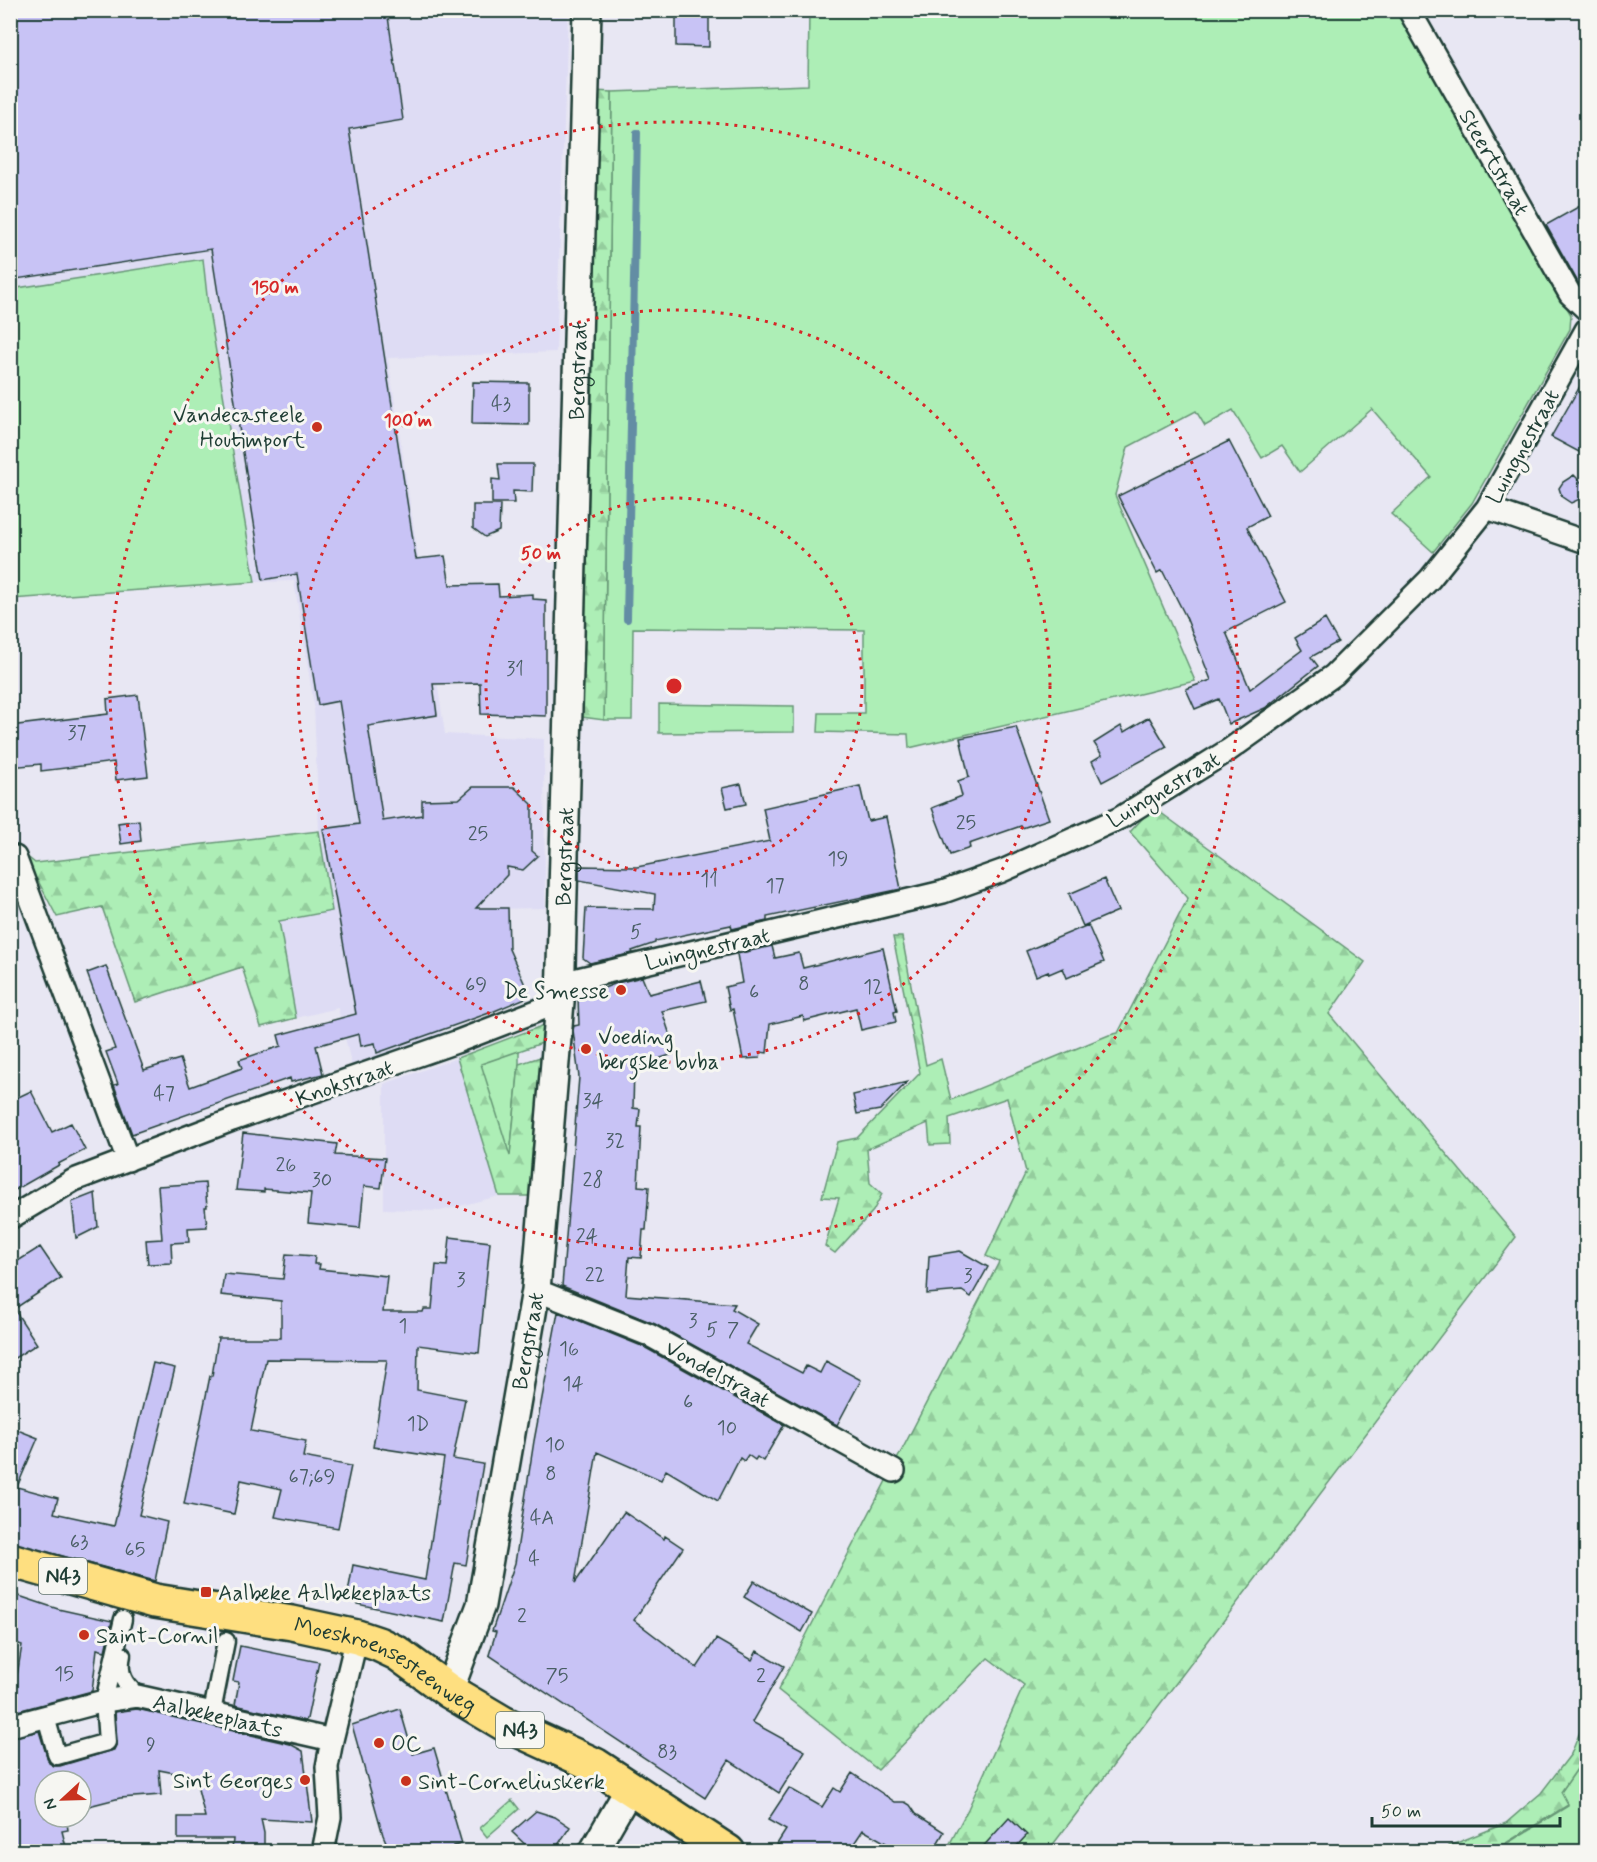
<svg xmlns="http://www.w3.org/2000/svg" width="1597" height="1862" viewBox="0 0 1597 1862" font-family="Mynerve,sans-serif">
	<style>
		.built { fill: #dedcf4 }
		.grass { fill: #adeeb6; stroke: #669675; stroke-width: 1.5 }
		.forest { fill: url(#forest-firs); stroke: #669675; stroke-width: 1.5 }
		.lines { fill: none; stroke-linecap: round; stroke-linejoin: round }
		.stream { stroke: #648da4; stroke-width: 8 }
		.building { fill: #c8c3f5; stroke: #1f3d34; stroke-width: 1.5 }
		.pedestrian-casing { stroke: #1f3d34; stroke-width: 21 }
		.minor-casing { stroke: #1f3d34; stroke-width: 26 }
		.tertiary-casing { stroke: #1f3d34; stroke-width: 32 }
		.primary-casing { stroke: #1f3d34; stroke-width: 38 }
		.pedestrian { stroke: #f6f6f2; stroke-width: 16 }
		.minor { stroke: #f6f6f2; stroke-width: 21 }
		.tertiary { stroke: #f6f6f2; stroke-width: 27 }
		.primary { stroke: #fedf80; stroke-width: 33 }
		.ring { fill: none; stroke: #d62828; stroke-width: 3; stroke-dasharray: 3 6 }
		.poi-dot { fill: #c8321e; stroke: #f6f6f2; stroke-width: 2 }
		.labels { text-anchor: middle; stroke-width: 6; stroke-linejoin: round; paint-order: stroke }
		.number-label { font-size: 20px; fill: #495e64 }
		.shield { fill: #f6f6f2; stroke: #60746d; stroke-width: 1.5 }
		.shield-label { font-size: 21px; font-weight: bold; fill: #1f3d34 }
		.street-label { font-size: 22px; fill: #1f3d34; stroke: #f6f6f2 }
		.poi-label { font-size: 22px; fill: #1f3d34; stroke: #f6f6f2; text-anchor: start }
		.centre { fill: #d62828; stroke: #f6f6f2; stroke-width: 3 }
		.ring-label { font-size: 18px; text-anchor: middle; font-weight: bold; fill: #d62828; stroke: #f6f6f2; stroke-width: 6; stroke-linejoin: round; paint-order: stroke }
	</style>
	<defs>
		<pattern id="forest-firs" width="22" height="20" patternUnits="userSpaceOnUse" patternTransform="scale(1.5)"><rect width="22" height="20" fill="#adeeb6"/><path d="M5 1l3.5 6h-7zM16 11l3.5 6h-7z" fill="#94cd9d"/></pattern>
	</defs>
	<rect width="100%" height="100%" fill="#e8e7f3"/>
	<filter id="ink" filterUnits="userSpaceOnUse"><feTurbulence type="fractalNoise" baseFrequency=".0167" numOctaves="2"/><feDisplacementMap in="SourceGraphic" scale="12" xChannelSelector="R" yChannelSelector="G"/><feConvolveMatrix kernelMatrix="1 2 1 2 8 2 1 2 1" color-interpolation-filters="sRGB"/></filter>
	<g filter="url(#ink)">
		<path class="built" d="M 11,11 L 568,11 L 556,352 L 388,358 L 445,734 L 544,739 L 545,908 L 438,910 L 427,973 L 443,1034 L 352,1067 L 338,1008 L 296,1018 L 279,921 L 332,911 L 319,831 L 314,705 L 294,581 L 255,582 L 208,305 L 203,260 L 11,289 Z
			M 457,1058 L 499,1196 L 440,1211 L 384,1209 L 384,1084 Z"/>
		<path class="grass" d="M 809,11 L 1401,11 L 1571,315 L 1570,329 L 1472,503 L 1433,552 L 1391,514 L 1431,477 L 1372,409 L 1300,472 L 1282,446 L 1262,458 L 1233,410 L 1205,426 L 1196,411 L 1128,447 L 1115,495 L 1195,681 L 909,748 L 908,734 L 818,732 L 819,713 L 864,713 L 864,630 L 633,628 L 632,720 L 604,720 L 612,92 L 808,85 Z
			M 203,259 L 208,305 L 255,582 L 11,599 L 11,289 Z
			M 659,704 L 794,706 L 794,732 L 659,733 Z
			M 519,1050 L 519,1064 L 510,1158 L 480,1064 Z
			M 1586,1756 L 1586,1851 L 1493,1852 L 1568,1806 L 1561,1792 Z
			M 512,1800 L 519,1809 L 487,1837 L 480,1828 Z"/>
		<path class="forest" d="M 594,91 L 612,92 L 604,720 L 582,717 L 593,367 Z
			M 1153,807 L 1365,962 L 1329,1014 L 1516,1237 L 1048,1851 L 946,1851 L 968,1809 L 1024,1685 L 988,1658 L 878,1770 L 778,1690 L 999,1262 L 986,1256 L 1026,1172 L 1007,1098 L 949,1118 L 950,1144 L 930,1145 L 928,1123 L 867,1149 L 870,1183 L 882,1194 L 873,1211 L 835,1253 L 825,1246 L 839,1198 L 822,1197 L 837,1142 L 857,1138 L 920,1073 L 893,937 L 902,937 L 926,1065 L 941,1059 L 951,1100 L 1109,1035 L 1118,1033 L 1188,898 L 1130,832 Z
			M 319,831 L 332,911 L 279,921 L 296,1018 L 261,1027 L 242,967 L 135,1002 L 102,907 L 57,917 L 37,879 L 27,875 L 15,847 L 35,863 Z
			M 544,1025 L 545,1042 L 481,1064 L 510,1156 L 519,1064 L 543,1056 L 531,1196 L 499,1196 L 457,1058 Z
			M 1586,1717 L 1586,1756 L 1561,1792 L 1568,1805 L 1493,1851 L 1453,1851 L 1449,1846 L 1506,1823 L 1541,1793 L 1571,1754 Z"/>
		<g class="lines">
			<path class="stream" d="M 627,619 L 637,133"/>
		</g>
		<path class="building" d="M 10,10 L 387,10 L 403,120 L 349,129 L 416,559 L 445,556 L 450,585 L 498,584 L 499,596 L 533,594 L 533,599 L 546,600 L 546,716 L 481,714 L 480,683 L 433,684 L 437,715 L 368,726 L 383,821 L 422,815 L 422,800 L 459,799 L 473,787 L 514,787 L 532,804 L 532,851 L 538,856 L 523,870 L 507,867 L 507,875 L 476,908 L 508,908 L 509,949 L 530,996 L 492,1012 L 377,1053 L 375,1043 L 361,1046 L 359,1034 L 316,1046 L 323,1074 L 291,1082 L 290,1078 L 132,1134 L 114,1085 L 118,1084 L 106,1052 L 115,1049 L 87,973 L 106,966 L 144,1070 L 180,1059 L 190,1087 L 242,1068 L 239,1060 L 281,1046 L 278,1035 L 356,1014 L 323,829 L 359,824 L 339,701 L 318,705 L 297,574 L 263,580 L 211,249 L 10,280 Z
			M 676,10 L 709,10 L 709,47 L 676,46 Z
			M 1587,202 L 1587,292 L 1579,284 L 1546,225 Z
			M 1587,374 L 1587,439 L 1579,452 L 1551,437 Z
			M 473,382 L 529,383 L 529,425 L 472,424 Z
			M 1229,441 L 1268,516 L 1247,527 L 1286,602 L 1226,632 L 1250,689 L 1302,650 L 1295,638 L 1325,619 L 1338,642 L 1311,657 L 1318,666 L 1265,708 L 1229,724 L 1219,699 L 1195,709 L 1186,689 L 1211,680 L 1186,617 L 1162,570 L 1157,573 L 1118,496 Z
			M 498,464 L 533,464 L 532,492 L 513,491 L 514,503 L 492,503 L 492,479 L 500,480 Z
			M 1574,475 L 1582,483 L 1584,493 L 1580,499 L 1571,503 L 1562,497 L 1559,488 L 1563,482 Z
			M 473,505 L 500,505 L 499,531 L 485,537 L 473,528 Z
			M 138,695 L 148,776 L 116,780 L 114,762 L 41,771 L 41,764 L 10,767 L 10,726 L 108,714 L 107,699 Z
			M 1149,717 L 1167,747 L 1102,782 L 1092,761 L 1102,755 L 1094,743 L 1121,726 L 1124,732 Z
			M 1016,727 L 1049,819 L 1022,828 L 1021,826 L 969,844 L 970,848 L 950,855 L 932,808 L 962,796 L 958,781 L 969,777 L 960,738 Z
			M 741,784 L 746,804 L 727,808 L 722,788 Z
			M 860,786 L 868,821 L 886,817 L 901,889 L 767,917 L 767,921 L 732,929 L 731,925 L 655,941 L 655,943 L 632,951 L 633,953 L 590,963 L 583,958 L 586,908 L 654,909 L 655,894 L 579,880 L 579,866 L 637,867 L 770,841 L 763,808 Z
			M 139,820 L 141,841 L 121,844 L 118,823 Z
			M 1104,879 L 1118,911 L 1083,926 L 1069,894 Z
			M 1088,925 L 1104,962 L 1067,978 L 1063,968 L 1049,974 L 1048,971 L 1036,976 L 1026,951 Z
			M 772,946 L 775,958 L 799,953 L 803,968 L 883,948 L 897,1011 L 894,1012 L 896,1022 L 861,1030 L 856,1008 L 804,1021 L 803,1016 L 770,1024 L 767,1053 L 761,1052 L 760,1058 L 743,1059 L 733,1009 L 730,1010 L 725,987 L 742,983 L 737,954 Z
			M 642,977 L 649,994 L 701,981 L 706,1001 L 662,1011 L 676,1053 L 634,1067 L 633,1108 L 640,1109 L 638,1127 L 641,1127 L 638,1186 L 649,1187 L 646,1230 L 643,1230 L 641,1258 L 629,1257 L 626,1295 L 735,1304 L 732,1309 L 758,1324 L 746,1344 L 802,1373 L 806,1366 L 820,1373 L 826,1361 L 861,1380 L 837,1425 L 655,1324 L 562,1286 L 579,1077 L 573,1030 L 574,1026 L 579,1025 L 578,998 L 617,983 Z
			M 907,1082 L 880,1110 L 857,1114 L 853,1095 Z
			M 31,1091 L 52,1132 L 71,1123 L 85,1150 L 58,1164 L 59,1165 L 10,1193 L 10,1101 Z
			M 243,1133 L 337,1144 L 335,1155 L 385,1158 L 381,1188 L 364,1186 L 360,1228 L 308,1223 L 311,1193 L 264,1189 L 264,1192 L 236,1190 Z
			M 205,1183 L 207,1207 L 205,1207 L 207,1227 L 188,1228 L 189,1242 L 171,1243 L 172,1263 L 148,1264 L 146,1240 L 162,1239 L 158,1186 Z
			M 95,1193 L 98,1227 L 76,1238 L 72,1202 Z
			M 450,1237 L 490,1242 L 479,1353 L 418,1345 L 417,1390 L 465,1399 L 453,1459 L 483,1464 L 466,1565 L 455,1563 L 444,1622 L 357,1604 L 358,1600 L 347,1598 L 353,1565 L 425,1580 L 444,1458 L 373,1447 L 387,1360 L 266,1359 L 251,1431 L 306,1441 L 303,1457 L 351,1466 L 338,1528 L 275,1517 L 282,1489 L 241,1480 L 234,1514 L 184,1504 L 208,1386 L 210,1376 L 212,1376 L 218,1338 L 281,1338 L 281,1301 L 221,1295 L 224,1274 L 283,1279 L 286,1254 L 315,1256 L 314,1264 L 320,1264 L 319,1269 L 387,1276 L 383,1312 L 423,1312 L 424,1309 L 432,1309 L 436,1265 L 447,1266 Z
			M 40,1247 L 61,1278 L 14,1309 L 37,1344 L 10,1361 L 10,1266 Z
			M 960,1251 L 988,1267 L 971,1297 L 962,1291 L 927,1294 L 929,1256 Z
			M 558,1312 L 644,1347 L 784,1425 L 763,1461 L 757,1457 L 755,1460 L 748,1455 L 744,1461 L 740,1458 L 718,1501 L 666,1470 L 661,1480 L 597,1452 L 575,1583 L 624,1512 L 664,1539 L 665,1536 L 683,1548 L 634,1620 L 697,1668 L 716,1639 L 752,1660 L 757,1651 L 784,1666 L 752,1722 L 805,1751 L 779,1793 L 729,1760 L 705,1798 L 489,1655 L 496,1632 L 492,1631 L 515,1563 L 534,1441 Z
			M 153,1363 L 175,1368 L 139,1515 L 167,1522 L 155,1581 L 10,1542 L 10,1427 L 38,1438 L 17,1487 L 58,1498 L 54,1513 L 114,1526 Z
			M 754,1581 L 812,1614 L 802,1632 L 744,1597 Z
			M 10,1593 L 58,1609 L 112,1621 L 105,1651 L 97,1649 L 92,1691 L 10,1713 L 10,1690 L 15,1688 L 22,1645 L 10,1641 Z
			M 240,1646 L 319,1662 L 307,1719 L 305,1721 L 235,1705 L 239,1682 L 233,1681 Z
			M 137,1709 L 290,1744 L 303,1751 L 312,1822 L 261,1819 L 264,1833 L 264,1851 L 232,1851 L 233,1839 L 178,1839 L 178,1817 L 205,1817 L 195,1777 L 159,1770 L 161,1795 L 120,1798 L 81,1808 L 81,1781 L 45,1781 L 45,1817 L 66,1817 L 68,1830 L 62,1831 L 67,1851 L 10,1851 L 10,1738 L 39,1731 L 49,1763 L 54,1766 L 60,1766 L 114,1750 L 117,1742 L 115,1712 Z
			M 400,1709 L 413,1754 L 434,1748 L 462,1844 L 453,1846 L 455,1851 L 390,1851 L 383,1835 L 352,1725 Z
			M 852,1773 L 895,1802 L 905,1802 L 910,1805 L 916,1814 L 944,1832 L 933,1851 L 900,1851 L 863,1830 L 849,1851 L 788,1851 L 777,1844 L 786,1830 L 768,1820 L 789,1788 L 822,1807 L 834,1788 L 840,1792 Z
			M 536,1811 L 555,1817 L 570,1827 L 554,1851 L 532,1851 L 512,1832 Z
			M 1009,1818 L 1027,1835 L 1012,1851 L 979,1851 Z"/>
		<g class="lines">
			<g class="pedestrian-casing">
				<path id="pedestrian" d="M 122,1655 C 119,1668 121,1680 131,1689
					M 104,1701 L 107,1742 L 57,1756 L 46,1717 Z
					M 104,1701 L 123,1619
					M 213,1707 L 226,1641"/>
			</g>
			<g class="minor-casing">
				<path id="minor" d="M 1409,10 L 1570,294 L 1586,309
					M 1487,508 L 1586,542
					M 15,857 L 128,1160
					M 561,983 L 943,892 L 1002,871 L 1120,818 L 1229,750 L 1334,675 L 1430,579 L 1487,508 L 1586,330
					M 10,1218 L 74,1180 L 232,1120 L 456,1042 L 560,1002
					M 536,1290 L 649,1335 L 894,1471
					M 10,1726 L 104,1701 L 137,1696 L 332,1740
					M 323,1852 L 330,1817 L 327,1767 L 332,1740 L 357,1637"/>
			</g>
			<g class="tertiary-casing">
				<g id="tertiary">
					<path id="s1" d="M 449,1691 L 481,1605 L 536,1290 L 560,1002 L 587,10"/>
					<path d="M 593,1852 L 630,1788"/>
				</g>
			</g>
			<g class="primary-casing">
				<g id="primary">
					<path id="s2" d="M 10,1560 L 155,1601 L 292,1623 L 357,1637 L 378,1644 L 397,1653 L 449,1691 L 503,1723 L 595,1765 L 728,1852"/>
				</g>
			</g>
			<use href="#pedestrian" class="pedestrian"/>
			<use href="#minor" class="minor"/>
			<use href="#tertiary" class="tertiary"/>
			<use href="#primary" class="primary"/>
		</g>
	</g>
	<g class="ring">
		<circle cx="674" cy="686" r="188"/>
		<circle cx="674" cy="686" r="376"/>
		<circle cx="674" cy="686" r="564"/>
	</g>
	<g class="poi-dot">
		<circle cx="317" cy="427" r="6"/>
		<circle cx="621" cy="990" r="6"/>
		<circle cx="586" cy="1049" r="6"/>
		<rect x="200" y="1586" width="12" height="12" rx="3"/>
		<circle cx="84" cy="1635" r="6"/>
		<circle cx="379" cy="1743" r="6"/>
		<circle cx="305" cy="1780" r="6"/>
		<circle cx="406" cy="1781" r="6"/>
	</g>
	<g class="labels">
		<g class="number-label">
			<text x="501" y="410">43</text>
			<text x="515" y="675">31</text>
			<text x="77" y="739">37</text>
			<text x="966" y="829">25</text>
			<text x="478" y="840">25</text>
			<text x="838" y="865">19</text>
			<text x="709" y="886">11</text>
			<text x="775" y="892">17</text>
			<text x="636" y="938">5</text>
			<text x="804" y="990">8</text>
			<text x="476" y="991">69</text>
			<text x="873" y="993">12</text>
			<text x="754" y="998">6</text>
			<text x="164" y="1100">47</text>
			<text x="593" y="1107">34</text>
			<text x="615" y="1147">32</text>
			<text x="286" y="1171">26</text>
			<text x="322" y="1186">30</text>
			<text x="593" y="1186">28</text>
			<text x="587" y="1242">24</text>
			<text x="595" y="1281">22</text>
			<text x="968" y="1282">3</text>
			<text x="461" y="1286">3</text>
			<text x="693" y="1327">3</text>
			<text x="403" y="1332">1</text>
			<text x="712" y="1336">5</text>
			<text x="733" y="1336">7</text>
			<text x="569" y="1355">16</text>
			<text x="573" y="1390">14</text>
			<text x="688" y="1408">6</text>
			<text x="418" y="1430">1D</text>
			<text x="727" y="1434">10</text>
			<text x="555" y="1451">10</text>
			<text x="551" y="1480">8</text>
			<text x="312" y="1483">67;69</text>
			<text x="542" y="1524">4A</text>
			<text x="79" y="1548">63</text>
			<text x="135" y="1556">65</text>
			<text x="534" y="1565">4</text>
			<text x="522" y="1622">2</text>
			<text x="64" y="1680">15</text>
			<text x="557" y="1682">75</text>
			<text x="761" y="1682">2</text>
			<text x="151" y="1751">9</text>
			<text x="667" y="1758">83</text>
		</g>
		<g class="shield">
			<rect x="39" y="1558" width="48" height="36" rx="4.5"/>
			<rect x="496" y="1712" width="48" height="36" rx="4.5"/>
		</g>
		<g class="shield-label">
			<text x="63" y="1583">N43</text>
			<text x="520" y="1737">N43</text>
		</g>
		<g class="street-label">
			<text transform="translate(1495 162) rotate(60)" y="8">Steertstraat</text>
			<text dy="8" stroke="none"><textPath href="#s1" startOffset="1332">Bergstraat</textPath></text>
			<text transform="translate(1522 446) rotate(-61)" y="8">Luingnestraat</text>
			<text transform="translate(1163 789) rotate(-31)" y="8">Luingnestraat</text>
			<text dy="8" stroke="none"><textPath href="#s1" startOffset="846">Bergstraat</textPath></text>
			<text transform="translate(707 948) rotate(-13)" y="8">Luingnestraat</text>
			<text transform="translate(344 1082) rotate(-19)" y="8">Knokstraat</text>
			<text dy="8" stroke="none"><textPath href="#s1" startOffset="360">Bergstraat</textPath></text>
			<text transform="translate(718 1373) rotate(29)" y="8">Vondelstraat</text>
			<text dy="8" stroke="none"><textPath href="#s2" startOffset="393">Moeskroensesteenweg</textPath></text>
			<text transform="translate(218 1715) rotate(13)" y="8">Aalbekeplaats</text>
		</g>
		<g class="poi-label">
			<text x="305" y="422" text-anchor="end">Vandecasteele<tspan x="305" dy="25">Houtimport</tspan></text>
			<text x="609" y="998" text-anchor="end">De Smesse</text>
			<text x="598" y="1044">Voeding<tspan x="598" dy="25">bergske bvba</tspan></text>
			<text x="218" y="1600">Aalbeke Aalbekeplaats</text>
			<text x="96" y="1643">Saint-Cornil</text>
			<text x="391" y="1751">OC</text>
			<text x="293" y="1788" text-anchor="end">Sint Georges</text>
			<text x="418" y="1789">Sint-Corneliuskerk</text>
		</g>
	</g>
	<circle cx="674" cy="686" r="9" class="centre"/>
	<g class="ring-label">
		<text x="275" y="293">150 m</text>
		<text x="408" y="426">100 m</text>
		<text x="541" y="559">50 m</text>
	</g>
	<rect width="1597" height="1862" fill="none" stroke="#f6f6f2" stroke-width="36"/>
	<rect x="18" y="18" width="1561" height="1826" fill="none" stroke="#1f3d34" stroke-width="2" filter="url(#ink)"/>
	<g transform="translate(63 1799) rotate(248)"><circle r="28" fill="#f6f6f2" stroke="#a0aca6" stroke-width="1.5"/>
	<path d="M0-4.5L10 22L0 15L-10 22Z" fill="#c8321e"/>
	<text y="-9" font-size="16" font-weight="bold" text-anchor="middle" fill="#1f3d34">N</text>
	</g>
	<path d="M1372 1817v9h188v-9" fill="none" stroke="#1f3d34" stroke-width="3"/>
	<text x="1381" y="1817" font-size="18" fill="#1f3d34" stroke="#f6f6f2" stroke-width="4.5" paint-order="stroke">50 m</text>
</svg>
